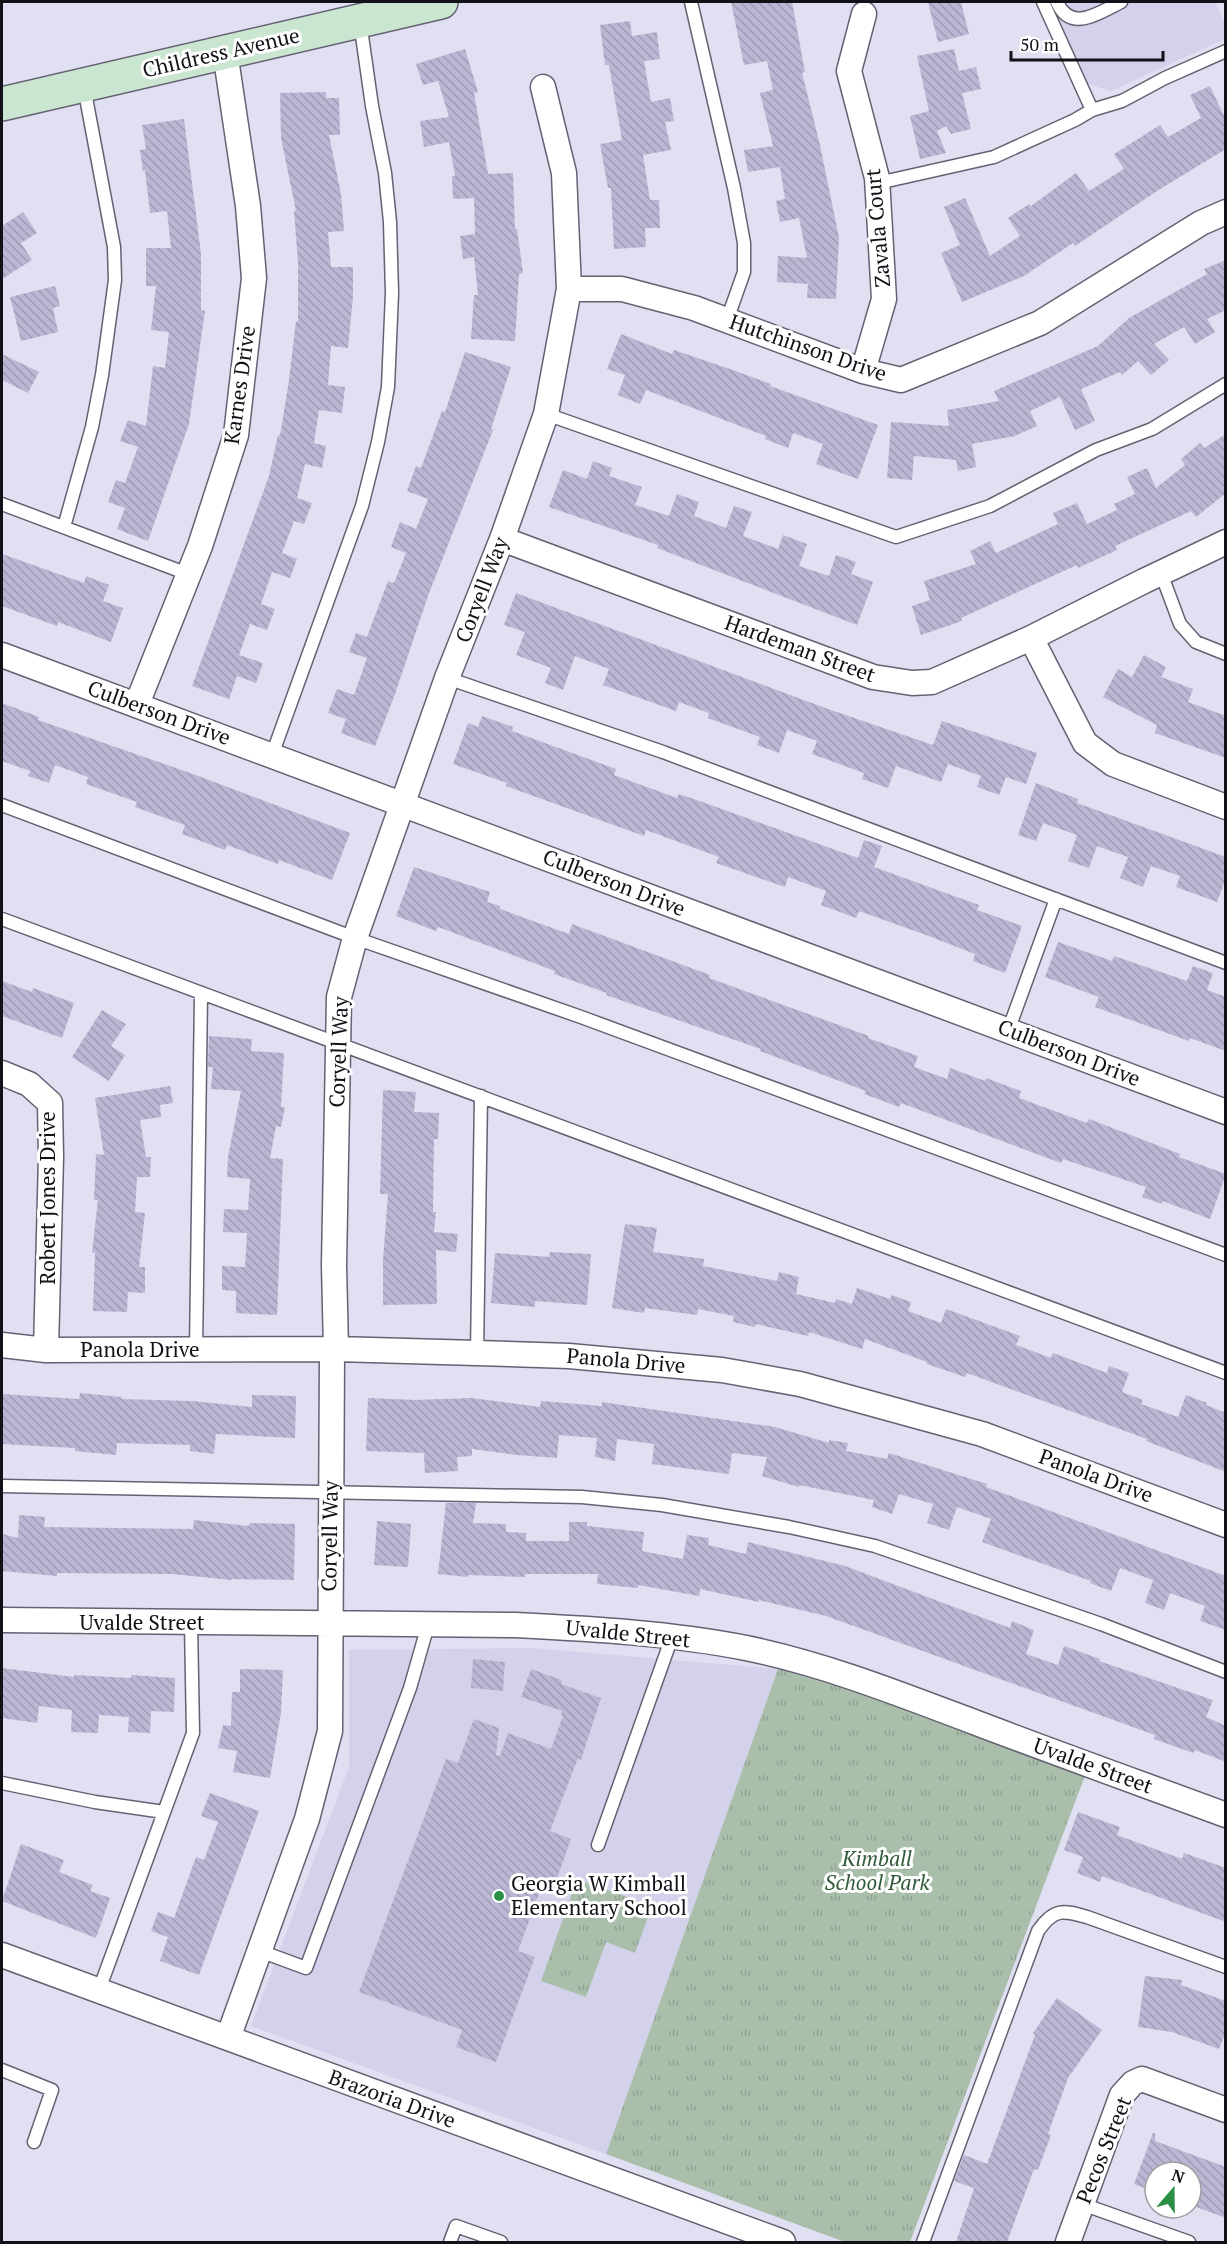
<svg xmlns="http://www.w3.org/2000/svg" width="1227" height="2244" viewBox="0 0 1227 2244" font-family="'PT Serif',serif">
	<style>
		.built { fill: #d4d1eb }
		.grass { fill: url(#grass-tufts) }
		.building { fill: url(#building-back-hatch) }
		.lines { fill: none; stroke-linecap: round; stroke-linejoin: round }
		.lane-casing { stroke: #646272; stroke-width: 15 }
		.street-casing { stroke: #646272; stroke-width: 27 }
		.secondary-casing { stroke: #646272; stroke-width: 36 }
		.lane { stroke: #fff; stroke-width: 12 }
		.street { stroke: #fff; stroke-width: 24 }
		.secondary { stroke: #cbe6d0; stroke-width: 33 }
		.poi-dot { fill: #2b9046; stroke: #fff; stroke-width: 2 }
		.labels { text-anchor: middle; stroke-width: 6; stroke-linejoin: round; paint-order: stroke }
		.street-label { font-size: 21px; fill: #121118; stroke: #fff }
		.park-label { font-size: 21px; font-style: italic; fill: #315a39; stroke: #fff }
		.poi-label { font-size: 21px; fill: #121118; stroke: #fff; text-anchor: start }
	</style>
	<defs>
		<pattern id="grass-tufts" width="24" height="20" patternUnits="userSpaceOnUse" patternTransform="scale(1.5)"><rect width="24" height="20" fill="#a9bfab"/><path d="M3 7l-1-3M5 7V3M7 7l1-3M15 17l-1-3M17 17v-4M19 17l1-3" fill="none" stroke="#90a392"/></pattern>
		<pattern id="building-back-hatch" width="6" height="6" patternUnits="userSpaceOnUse" patternTransform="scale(1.5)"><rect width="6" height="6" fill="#bab7d4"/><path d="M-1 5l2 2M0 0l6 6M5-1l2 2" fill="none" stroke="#9f9cb5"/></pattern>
	</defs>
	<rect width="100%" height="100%" fill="#e1dff2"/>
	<path class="built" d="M 1049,2 L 1215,2 L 1225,24 L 1225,39 L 1111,91 L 1088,84 Z
		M 532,1648 L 778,1669 L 606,2154 L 251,2026 L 349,1767 L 349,1650 Z"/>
	<path class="grass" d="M 778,1669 L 874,1697 L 1086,1773 L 910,2242 L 845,2242 L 606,2154 Z
		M 577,1879 L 652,1906 L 635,1953 L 606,1942 L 586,1997 L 541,1981 Z"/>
	<path class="building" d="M 731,2 L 792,2 L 805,72 L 802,73 L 820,145 L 839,238 L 836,299 L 807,298 L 808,284 L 777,282 L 778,256 L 807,258 L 799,218 L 780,222 L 776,201 L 785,199 L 780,167 L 748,172 L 744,150 L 773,146 L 760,93 L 773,90 L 767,61 L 744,65 Z
		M 928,2 L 961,2 L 969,34 L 938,42 Z
		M 630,21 L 632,36 L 657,32 L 660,59 L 644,61 L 651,102 L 670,98 L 674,121 L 665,122 L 671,150 L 643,155 L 650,200 L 659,200 L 660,228 L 645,228 L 646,247 L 614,249 L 611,188 L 608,188 L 600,144 L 622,140 L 609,65 L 605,65 L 600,25 Z
		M 465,49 L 478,92 L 474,93 L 488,174 L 513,173 L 515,229 L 517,229 L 523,273 L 519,274 L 515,341 L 471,339 L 474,295 L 478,295 L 474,257 L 463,259 L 460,236 L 475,234 L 474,198 L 453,199 L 452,176 L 455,176 L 449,142 L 424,147 L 420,121 L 449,117 L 438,81 L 423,85 L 416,64 Z
		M 954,49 L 959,71 L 976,67 L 981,89 L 962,93 L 971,129 L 951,134 L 946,126 L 937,131 L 946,153 L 920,159 L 910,116 L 929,111 L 917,56 Z
		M 1210,86 L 1226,120 L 1226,149 L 1160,189 L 1075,246 L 1073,243 L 1024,276 L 962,302 L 941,253 L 960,245 L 944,207 L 965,198 L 990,256 L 1020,236 L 1008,218 L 1029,204 L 1031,206 L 1076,173 L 1089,191 L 1124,169 L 1114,154 L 1160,125 L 1168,137 L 1201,118 L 1190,95 Z
		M 326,92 L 326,98 L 339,98 L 340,135 L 329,135 L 341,194 L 344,231 L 328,232 L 331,267 L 353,267 L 353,297 L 348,348 L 331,346 L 328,385 L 345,387 L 342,413 L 319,410 L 314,443 L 326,446 L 322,468 L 305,464 L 297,498 L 312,503 L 304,524 L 294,521 L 282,553 L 297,559 L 290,578 L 272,572 L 261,604 L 275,609 L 267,630 L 250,624 L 239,655 L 263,663 L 256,683 L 237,676 L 229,699 L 192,686 L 269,476 L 278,435 L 280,436 L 289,380 L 296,321 L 298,322 L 298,262 L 294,211 L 296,211 L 281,138 L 280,93 Z
		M 184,119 L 201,254 L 201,310 L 205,311 L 189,424 L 148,541 L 117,529 L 125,508 L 108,502 L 116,480 L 125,483 L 138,447 L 120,441 L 128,420 L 146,426 L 153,366 L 165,368 L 169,332 L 151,330 L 156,286 L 146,286 L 146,248 L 171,248 L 167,211 L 150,213 L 145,170 L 143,171 L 140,150 L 146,149 L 142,125 Z
		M 23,212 L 37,233 L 21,243 L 32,260 L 2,279 L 2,226 Z
		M 1226,260 L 1226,310 L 1207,319 L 1215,332 L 1195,344 L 1184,327 L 1154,344 L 1169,360 L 1151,375 L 1138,361 L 1122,375 L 1120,372 L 1081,389 L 1095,421 L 1075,430 L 1060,397 L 1030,411 L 1037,426 L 1015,436 L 972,444 L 976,467 L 958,471 L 956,460 L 914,456 L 912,480 L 887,478 L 891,422 L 949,426 L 947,410 L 999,401 L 994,391 L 1098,346 L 1129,318 L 1207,274 L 1204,269 Z
		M 55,286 L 60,306 L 53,308 L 58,332 L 21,341 L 10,297 Z
		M 621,334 L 672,354 L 674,350 L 730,369 L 771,384 L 770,386 L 878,425 L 858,479 L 816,464 L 823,444 L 793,433 L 788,448 L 765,439 L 766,436 L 646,390 L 640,404 L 618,395 L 625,375 L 607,369 Z
		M 465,352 L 511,367 L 491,429 L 493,430 L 428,596 L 395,694 L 375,746 L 341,733 L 346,719 L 328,713 L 337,689 L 354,695 L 367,658 L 349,652 L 356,633 L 367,637 L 388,581 L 394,583 L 406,553 L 391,547 L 400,522 L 416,529 L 428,499 L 407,491 L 416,466 L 421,468 L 442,411 L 445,412 Z
		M 2,354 L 39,372 L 28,393 L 2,380 Z
		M 1226,434 L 1226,493 L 1196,517 L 1191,511 L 1115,546 L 1117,550 L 1078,568 L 1077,565 L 961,618 L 962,621 L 921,635 L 912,606 L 930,600 L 924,581 L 976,564 L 970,551 L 990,541 L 996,553 L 1058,524 L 1053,513 L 1077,503 L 1087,524 L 1117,510 L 1114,504 L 1135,494 L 1127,477 L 1147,468 L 1156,488 L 1185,465 L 1181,459 L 1200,443 L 1204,448 Z
		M 593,461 L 612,468 L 609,476 L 642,487 L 635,505 L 669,516 L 677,494 L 699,502 L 694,516 L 726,528 L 734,506 L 752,512 L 743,536 L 778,549 L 783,535 L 807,544 L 799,566 L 829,576 L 836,555 L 856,562 L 851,574 L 873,582 L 857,625 L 657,548 L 658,545 L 549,507 L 563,470 L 587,479 Z
		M 2,554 L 84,583 L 86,576 L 109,585 L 103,601 L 123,608 L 111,642 L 58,622 L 57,626 L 2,606 Z
		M 516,593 L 828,709 L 933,745 L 942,721 L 1037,753 L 1026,784 L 1006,777 L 999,795 L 977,787 L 981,776 L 948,764 L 941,782 L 896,766 L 888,788 L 862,779 L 864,773 L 812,754 L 817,741 L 787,730 L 779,753 L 757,745 L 760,737 L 708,718 L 709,713 L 679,702 L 676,711 L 603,685 L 609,669 L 575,656 L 563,690 L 545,683 L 551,668 L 516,655 L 525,632 L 504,625 Z
		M 1144,655 L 1166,667 L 1161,677 L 1193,689 L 1188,702 L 1226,716 L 1226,758 L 1155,733 L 1157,725 L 1103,697 L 1118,669 L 1132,677 Z
		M 2,703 L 39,717 L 38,720 L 193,774 L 350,833 L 332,880 L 279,860 L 278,864 L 227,845 L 225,850 L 182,834 L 185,825 L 135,807 L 137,802 L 86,784 L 88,777 L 55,765 L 49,783 L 28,776 L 30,771 L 2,761 Z
		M 482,716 L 513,727 L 512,731 L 616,769 L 614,775 L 677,798 L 679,794 L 708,804 L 858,858 L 864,840 L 882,846 L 874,867 L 979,905 L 977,910 L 1022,926 L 1005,973 L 973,961 L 975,954 L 926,935 L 859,911 L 856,918 L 821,905 L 826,891 L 788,877 L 785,887 L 716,863 L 719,857 L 646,830 L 644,836 L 506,786 L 507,783 L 453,764 L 468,723 L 478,727 Z
		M 1036,783 L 1078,799 L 1077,803 L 1226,857 L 1226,878 L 1217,902 L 1176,887 L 1180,876 L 1151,866 L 1143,887 L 1120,878 L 1128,857 L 1097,846 L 1089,868 L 1068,861 L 1077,835 L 1043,823 L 1036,841 L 1018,835 Z
		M 414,867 L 490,892 L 487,902 L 500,906 L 500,909 L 569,934 L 572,924 L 710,975 L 709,978 L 869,1036 L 868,1038 L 918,1056 L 914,1067 L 947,1079 L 950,1068 L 985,1081 L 986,1078 L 1021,1091 L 1019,1098 L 1087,1123 L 1089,1119 L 1180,1154 L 1179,1157 L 1226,1174 L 1210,1219 L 1163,1201 L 1162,1204 L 1142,1197 L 1146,1187 L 1063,1159 L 1061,1163 L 901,1103 L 899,1107 L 864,1094 L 866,1091 L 760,1051 L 761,1049 L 606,995 L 607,993 L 554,974 L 555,971 L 438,927 L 436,931 L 396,916 Z
		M 1058,942 L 1112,961 L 1114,956 L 1187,981 L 1193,966 L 1213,973 L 1207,990 L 1226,997 L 1226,1051 L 1190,1038 L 1189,1041 L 1095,1007 L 1099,997 L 1045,977 Z
		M 2,981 L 32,992 L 33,988 L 74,1003 L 62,1038 L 2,1016 Z
		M 102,1010 L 126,1024 L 111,1046 L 125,1055 L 109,1081 L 72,1057 Z
		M 209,1036 L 252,1039 L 251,1051 L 284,1053 L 281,1107 L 285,1107 L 281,1127 L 276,1126 L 270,1158 L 283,1159 L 277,1315 L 236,1313 L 236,1291 L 222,1290 L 222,1266 L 245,1267 L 247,1233 L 223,1232 L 224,1209 L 248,1210 L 250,1179 L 227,1177 L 228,1157 L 241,1091 L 211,1089 L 213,1067 L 208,1067 Z
		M 170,1086 L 173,1103 L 160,1105 L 161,1117 L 140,1120 L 146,1157 L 151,1157 L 150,1177 L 137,1177 L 135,1212 L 145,1213 L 139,1267 L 145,1267 L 145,1293 L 128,1292 L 127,1312 L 93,1311 L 95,1253 L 92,1252 L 98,1200 L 94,1200 L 96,1154 L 104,1155 L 95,1098 Z
		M 383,1090 L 416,1092 L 414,1112 L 439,1113 L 438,1139 L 434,1139 L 433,1212 L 436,1212 L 434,1232 L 458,1234 L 456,1252 L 436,1250 L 437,1304 L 383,1305 L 383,1260 L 388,1194 L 380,1194 Z
		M 625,1224 L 657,1228 L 653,1252 L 704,1259 L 703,1266 L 777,1281 L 779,1272 L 799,1277 L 796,1294 L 835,1303 L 836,1299 L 852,1304 L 857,1288 L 890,1299 L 892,1295 L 911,1302 L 908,1311 L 941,1323 L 946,1309 L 1020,1336 L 1016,1345 L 1051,1358 L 1053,1353 L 1107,1373 L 1109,1366 L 1129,1373 L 1122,1392 L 1143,1400 L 1141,1404 L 1178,1417 L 1186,1395 L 1207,1403 L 1206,1405 L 1226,1413 L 1226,1472 L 1146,1441 L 1147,1439 L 967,1373 L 965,1377 L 927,1364 L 927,1362 L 865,1339 L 862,1349 L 809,1332 L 808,1336 L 756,1324 L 755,1327 L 733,1322 L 734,1316 L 698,1309 L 697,1315 L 645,1308 L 644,1313 L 612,1308 Z
		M 550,1252 L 591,1254 L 587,1305 L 535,1301 L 535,1307 L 491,1303 L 495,1253 L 549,1257 Z
		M 80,1393 L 121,1397 L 121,1399 L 192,1401 L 252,1407 L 252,1395 L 296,1396 L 295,1438 L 216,1434 L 214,1454 L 190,1451 L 190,1445 L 117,1443 L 116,1455 L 75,1451 L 75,1448 L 2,1444 L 2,1394 L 79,1399 Z
		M 368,1398 L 415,1400 L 471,1398 L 540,1407 L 541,1401 L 602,1406 L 602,1402 L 775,1427 L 829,1443 L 829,1440 L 848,1443 L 846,1451 L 887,1459 L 889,1453 L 987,1484 L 986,1487 L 1226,1576 L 1226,1630 L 1200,1621 L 1205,1606 L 1170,1593 L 1164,1610 L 1145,1603 L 1153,1580 L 1120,1568 L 1111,1591 L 1090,1583 L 1091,1581 L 982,1542 L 991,1519 L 957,1507 L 949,1530 L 927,1523 L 933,1504 L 899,1494 L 892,1514 L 872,1507 L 874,1500 L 799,1485 L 799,1487 L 762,1476 L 767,1457 L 732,1453 L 729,1474 L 652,1464 L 654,1444 L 617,1439 L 615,1461 L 595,1457 L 597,1438 L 559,1435 L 557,1458 L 517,1455 L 472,1449 L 472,1456 L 457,1457 L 458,1471 L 425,1473 L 424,1453 L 366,1451 Z
		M 446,1503 L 476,1503 L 473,1523 L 506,1524 L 506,1532 L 526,1533 L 526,1541 L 569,1541 L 569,1522 L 587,1522 L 587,1526 L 644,1532 L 642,1551 L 683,1559 L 687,1535 L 709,1538 L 708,1545 L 746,1554 L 748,1542 L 845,1566 L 1010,1628 L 1012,1621 L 1034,1630 L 1026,1654 L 1058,1665 L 1064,1646 L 1100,1659 L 1099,1661 L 1213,1700 L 1206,1717 L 1226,1726 L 1226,1762 L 1195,1750 L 1193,1753 L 1154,1739 L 1155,1735 L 826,1616 L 759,1600 L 759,1602 L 700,1589 L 699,1596 L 638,1585 L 638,1588 L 597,1584 L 598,1574 L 525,1574 L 525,1577 L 468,1575 L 468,1577 L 438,1574 Z
		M 19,1515 L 45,1517 L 44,1527 L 193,1529 L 194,1520 L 249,1526 L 250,1523 L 295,1524 L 294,1580 L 232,1579 L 232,1580 L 172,1574 L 57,1573 L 57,1576 L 2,1571 L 2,1534 L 18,1538 Z
		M 377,1521 L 411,1524 L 408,1567 L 374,1565 Z
		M 473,1659 L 505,1662 L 503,1691 L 471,1688 Z
		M 2,1668 L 74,1677 L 74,1675 L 131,1678 L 131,1675 L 175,1678 L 174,1712 L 151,1711 L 150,1733 L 128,1732 L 129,1717 L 99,1715 L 98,1733 L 71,1732 L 72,1710 L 39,1706 L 37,1723 L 2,1718 Z
		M 240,1669 L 283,1670 L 281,1713 L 270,1778 L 233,1772 L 237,1751 L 218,1748 L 223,1725 L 231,1726 L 232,1692 L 240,1692 Z
		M 531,1669 L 562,1680 L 561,1684 L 601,1698 L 581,1760 L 578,1758 L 550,1831 L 571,1839 L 555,1884 L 544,1880 L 518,1951 L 535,1957 L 496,2062 L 456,2047 L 462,2030 L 359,1992 L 446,1759 L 458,1763 L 474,1719 L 499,1728 L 496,1755 L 500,1756 L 508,1733 L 551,1749 L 563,1716 L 561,1715 L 562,1711 L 521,1697 Z
		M 210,1793 L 259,1811 L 199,1975 L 160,1961 L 168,1937 L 151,1931 L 158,1912 L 174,1918 L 196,1857 L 204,1860 L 218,1822 L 201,1816 Z
		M 1078,1812 L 1120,1827 L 1117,1835 L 1182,1859 L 1184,1853 L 1226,1868 L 1226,1922 L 1102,1876 L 1100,1882 L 1077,1873 L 1083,1857 L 1064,1850 Z
		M 21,1844 L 64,1860 L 59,1872 L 93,1885 L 90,1891 L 110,1898 L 96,1938 L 2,1901 Z
		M 1145,1976 L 1182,1980 L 1181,1985 L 1226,2001 L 1226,2031 L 1219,2049 L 1172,2032 L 1138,2027 Z
		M 1057,1998 L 1102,2030 L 1068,2078 L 1048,2134 L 1051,2135 L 1038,2170 L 1034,2169 L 1007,2242 L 956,2242 L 974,2188 L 954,2181 L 964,2155 L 987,2164 L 1035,2035 L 1033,2033 Z
		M 1153,2133 L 1155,2133 L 1155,2141 L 1226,2167 L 1226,2218 L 1191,2205 L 1191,2172 L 1155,2172 L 1155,2192 L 1134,2184 Z"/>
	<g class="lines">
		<g class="lane-casing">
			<path id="lane" d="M 691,2 L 734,188 L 744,243 L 744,272 L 727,320
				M 1043,2 L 1092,110
				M 1057,2 C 1071,34 1100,12 1121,2
				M 878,183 L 994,157 L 1075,120 L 1092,110 L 1122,101 L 1165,78 L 1226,51
				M 546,414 L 896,537 L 990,506 L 1096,450 L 1152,429 L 1226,384
				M 2,504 L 188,574
				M 64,527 L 92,427 L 102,375 L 115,280 L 114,247 L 84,87
				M 1161,573 L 1180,624 L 1196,642 L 1226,654
				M 447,678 L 663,752 L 1226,963
				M 272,755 L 362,506 L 378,442 L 388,387 L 392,293 L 390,222 L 385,173 L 372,106 L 360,22
				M 2,805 L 355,938 L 581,1017 L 1226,1255
				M 2,919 L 1226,1373
				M 1008,1031 L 1056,899
				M 196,1350 L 201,994
				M 477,1353 L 481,1096
				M 2,1486 L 582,1497 L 662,1505 L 789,1527 L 875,1546 L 1101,1624 L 1226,1672
				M 2,1783 L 95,1802 L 164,1812
				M 598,1845 L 672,1637
				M 260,1951 L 306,1968 L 410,1688 L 428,1625
				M 99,1990 L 193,1733 L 191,1623
				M 2,2070 L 52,2090 L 34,2142
				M 1082,2204 L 1189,2242
				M 450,2242 L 456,2226 L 501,2242
				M 923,2242 L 1038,1931 C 1054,1908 1063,1910 1087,1917 L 1226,1967"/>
		</g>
		<g class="street-casing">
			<path id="street" d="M 569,289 L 622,289 L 694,308 L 863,371 L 901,380 L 1040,323 L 1201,223 L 1226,212
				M 863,371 L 884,299 L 877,178 L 849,71 L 864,14
				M 502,539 L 873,677 L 912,683 L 932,682 L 1031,638 L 1144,581 L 1226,542
				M 1031,638 L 1085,743 L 1113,764 L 1226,807
				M 2,655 L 1226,1112
				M 137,704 L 200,546 L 236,435 L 254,278 L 248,206 L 225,52
				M 2,1073 L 29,1084 L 50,1103 L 51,1157 L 46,1350
				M 2,1345 L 46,1350 L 336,1349 L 477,1353 L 569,1356 L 722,1370 L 800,1384 L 982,1434 L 1226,1525
				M 2,1620 L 515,1625 C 592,1629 670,1633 746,1648 C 824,1664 900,1694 974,1722 C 1058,1754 1142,1784 1226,1815
				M 2,1955 L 783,2242
				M 228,2038 L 307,1819 L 330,1731 L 332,1354 L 336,1349 L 334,1265 L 339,997 L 355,938 L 447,678 L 502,539 L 546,414 L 569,289 L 564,173 L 543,87
				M 1068,2242 L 1122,2095 L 1133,2083 L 1142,2079 L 1226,2110"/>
		</g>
		<g class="secondary-casing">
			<path id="secondary" d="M 2,104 L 441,2"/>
		</g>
		<use href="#lane" class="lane"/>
		<use href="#street" class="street"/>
		<use href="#secondary" class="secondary"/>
	</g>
	<circle class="poi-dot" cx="499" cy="1896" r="6"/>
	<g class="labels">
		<g class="street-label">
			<text transform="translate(221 53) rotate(-13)" y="7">Childress Avenue</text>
			<text transform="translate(878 228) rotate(-95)" y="7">Zavala Court</text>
			<text transform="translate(808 348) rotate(19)" y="7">Hutchinson Drive</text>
			<text transform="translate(240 385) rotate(-82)" y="7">Karnes Drive</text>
			<text transform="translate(482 590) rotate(-69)" y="7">Coryell Way</text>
			<text transform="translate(800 649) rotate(20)" y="7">Hardeman Street</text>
			<text transform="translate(159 713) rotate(20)" y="7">Culberson Drive</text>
			<text transform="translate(614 883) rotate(21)" y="7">Culberson Drive</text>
			<text transform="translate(339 1052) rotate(-88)" y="7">Coryell Way</text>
			<text transform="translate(1069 1053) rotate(21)" y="7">Culberson Drive</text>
			<text transform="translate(48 1198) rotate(-90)" y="7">Robert Jones Drive</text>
			<text x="140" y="1357">Panola Drive</text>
			<text transform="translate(626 1361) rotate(5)" y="7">Panola Drive</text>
			<text transform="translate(1096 1476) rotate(20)" y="7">Panola Drive</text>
			<text transform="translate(330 1536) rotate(-89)" y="7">Coryell Way</text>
			<text x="142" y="1630">Uvalde Street</text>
			<text transform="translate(628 1634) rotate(6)" y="7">Uvalde Street</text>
			<text transform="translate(1093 1766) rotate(20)" y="7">Uvalde Street</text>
			<text transform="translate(392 2099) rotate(20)" y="7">Brazoria Drive</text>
			<text transform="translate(1104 2150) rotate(-68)" y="7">Pecos Street</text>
		</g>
		<g class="park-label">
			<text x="877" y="1866">Kimball<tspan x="877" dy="24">School Park</tspan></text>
		</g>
		<g class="poi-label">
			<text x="511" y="1891">Georgia W Kimball<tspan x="511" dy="24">Elementary School</tspan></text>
		</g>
	</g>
	<rect width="1227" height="2244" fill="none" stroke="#121118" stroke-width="6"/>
	<g transform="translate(1173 2190) rotate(20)"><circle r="28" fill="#ffffff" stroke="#a0a0a3" stroke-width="1.5"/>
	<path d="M0-4.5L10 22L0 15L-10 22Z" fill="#2b9046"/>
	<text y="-9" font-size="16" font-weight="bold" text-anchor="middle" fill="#121118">N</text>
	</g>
	<path d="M1011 51v9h152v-9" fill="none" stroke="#121118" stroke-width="3"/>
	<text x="1020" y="51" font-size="18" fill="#121118" stroke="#ffffff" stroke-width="4.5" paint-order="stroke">50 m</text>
</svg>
